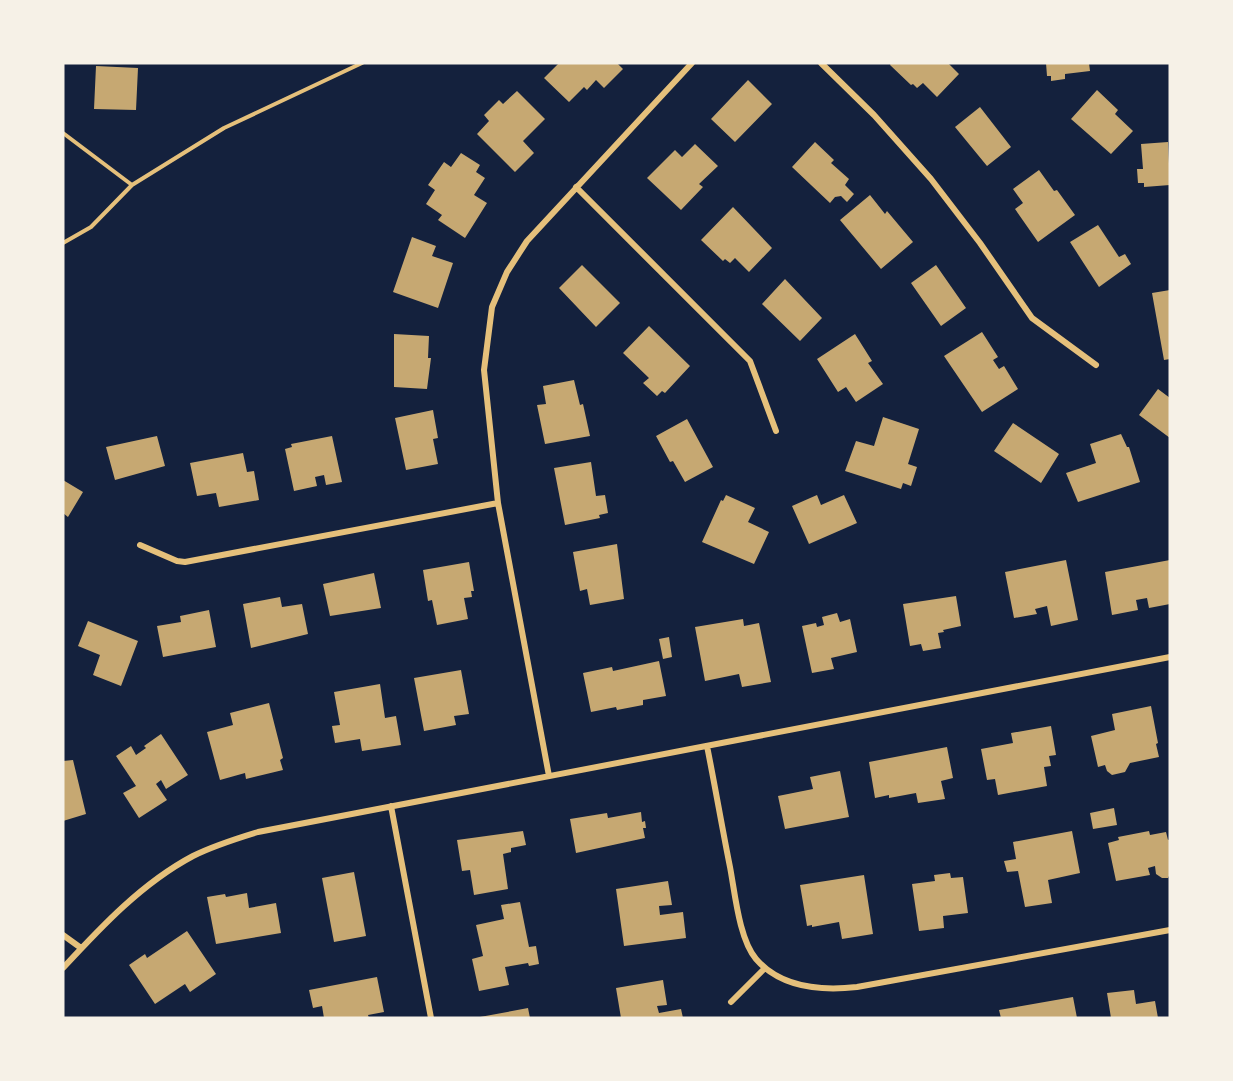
<svg xmlns="http://www.w3.org/2000/svg" width="1233" height="1081" viewBox="0 0 1233 1081" font-family="Raleway,sans-serif">
	<style>
		.building { fill: #c6a872 }
		.lines { fill: none; stroke-linecap: round; stroke-linejoin: round }
		.path { stroke: #e5c07b; stroke-width: 4 }
		.minor { stroke: #e5c07b; stroke-width: 6 }
	</style>
	<rect width="100%" height="100%" fill="#14213d"/>
	<path class="building" d="M 559,63 L 617,63 L 623,69 L 604,88 L 596,80 L 587,90 L 584,87 L 569,102 L 544,78 Z
		M 891,63 L 948,63 L 959,74 L 937,97 L 923,83 L 917,88 L 913,84 L 911,85 L 890,65 Z
		M 1046,63 L 1089,63 L 1090,71 L 1065,74 L 1065,79 L 1051,81 L 1051,76 L 1047,76 Z
		M 96,66 L 138,68 L 136,110 L 94,109 Z
		M 748,80 L 772,104 L 735,142 L 711,119 Z
		M 1097,90 L 1118,110 L 1115,114 L 1133,131 L 1111,154 L 1071,119 Z
		M 517,91 L 545,119 L 523,141 L 534,153 L 515,172 L 477,134 L 489,121 L 484,115 L 499,100 L 503,104 Z
		M 980,107 L 1011,147 L 987,166 L 955,127 Z
		M 815,142 L 834,160 L 831,163 L 849,179 L 845,185 L 854,194 L 847,202 L 841,196 L 835,197 L 830,203 L 792,167 Z
		M 1168,142 L 1170,185 L 1144,187 L 1144,183 L 1138,183 L 1137,169 L 1143,169 L 1141,144 Z
		M 695,144 L 718,166 L 699,184 L 703,187 L 681,210 L 647,178 L 675,150 L 682,157 Z
		M 461,153 L 480,165 L 476,172 L 485,178 L 474,195 L 487,203 L 465,238 L 438,220 L 442,215 L 426,204 L 435,190 L 428,185 L 444,162 L 451,167 Z
		M 1039,170 L 1054,191 L 1057,190 L 1075,215 L 1038,242 L 1015,209 L 1023,203 L 1013,189 Z
		M 870,195 L 885,214 L 887,211 L 913,242 L 881,269 L 840,220 Z
		M 733,207 L 772,248 L 749,272 L 735,258 L 730,263 L 725,259 L 723,261 L 701,240 Z
		M 1098,225 L 1119,257 L 1125,254 L 1131,264 L 1099,287 L 1070,242 Z
		M 412,237 L 436,246 L 432,256 L 453,263 L 438,308 L 393,292 Z
		M 582,265 L 620,303 L 596,327 L 559,288 Z
		M 936,265 L 966,308 L 941,326 L 911,283 Z
		M 785,279 L 822,318 L 800,341 L 762,304 Z
		M 1170,290 L 1170,359 L 1164,360 L 1152,293 Z
		M 649,326 L 690,366 L 665,393 L 662,391 L 657,396 L 643,383 L 649,378 L 623,353 Z
		M 982,332 L 998,357 L 993,360 L 999,369 L 1004,366 L 1018,389 L 982,412 L 944,356 Z
		M 394,334 L 429,336 L 428,358 L 431,358 L 427,389 L 394,387 Z
		M 855,334 L 872,361 L 868,363 L 883,384 L 856,402 L 846,387 L 838,392 L 817,359 Z
		M 574,380 L 580,405 L 583,404 L 590,436 L 545,444 L 537,405 L 546,404 L 543,386 Z
		M 1158,389 L 1170,398 L 1170,438 L 1139,415 Z
		M 433,410 L 438,438 L 433,439 L 438,464 L 406,470 L 395,418 Z
		M 883,417 L 919,429 L 908,464 L 917,467 L 911,486 L 903,483 L 901,489 L 845,471 L 856,441 L 874,446 Z
		M 687,419 L 713,467 L 685,482 L 673,461 L 670,462 L 656,436 Z
		M 1013,423 L 1059,454 L 1041,483 L 994,451 Z
		M 1121,434 L 1127,447 L 1129,447 L 1140,482 L 1078,502 L 1066,473 L 1096,463 L 1090,444 Z
		M 157,436 L 165,466 L 115,480 L 106,447 Z
		M 332,436 L 342,482 L 326,485 L 324,475 L 315,477 L 317,486 L 294,491 L 285,449 L 292,447 L 291,444 Z
		M 243,453 L 247,472 L 254,471 L 259,500 L 219,507 L 216,493 L 197,496 L 190,463 Z
		M 591,462 L 596,496 L 605,495 L 608,513 L 599,515 L 600,518 L 565,525 L 554,468 Z
		M 63,480 L 83,492 L 68,517 L 63,513 Z
		M 726,495 L 755,508 L 748,522 L 769,532 L 754,564 L 702,542 L 721,500 L 723,501 Z
		M 817,495 L 821,505 L 844,495 L 857,523 L 809,544 L 792,506 Z
		M 617,544 L 624,599 L 590,605 L 587,589 L 580,591 L 573,552 Z
		M 1066,560 L 1078,620 L 1051,626 L 1047,606 L 1035,609 L 1037,614 L 1014,618 L 1005,572 Z
		M 1170,560 L 1170,604 L 1149,608 L 1147,598 L 1136,600 L 1138,610 L 1112,615 L 1105,572 Z
		M 469,562 L 474,591 L 471,591 L 472,597 L 464,598 L 468,619 L 437,625 L 432,600 L 428,601 L 423,570 Z
		M 374,573 L 381,608 L 330,616 L 323,584 Z
		M 956,596 L 961,626 L 943,630 L 944,632 L 938,633 L 941,648 L 923,651 L 921,644 L 910,646 L 903,604 Z
		M 280,597 L 282,607 L 302,604 L 308,634 L 251,648 L 243,604 Z
		M 209,610 L 216,647 L 163,657 L 157,626 L 181,622 L 180,616 Z
		M 837,613 L 840,622 L 850,619 L 857,652 L 831,658 L 834,669 L 812,673 L 802,626 L 816,623 L 817,627 L 824,625 L 822,617 Z
		M 743,619 L 744,626 L 759,623 L 771,682 L 742,687 L 739,674 L 705,681 L 695,627 Z
		M 88,621 L 138,641 L 121,686 L 93,675 L 100,655 L 78,646 Z
		M 669,637 L 672,657 L 663,659 L 659,639 Z
		M 659,661 L 666,696 L 643,700 L 643,705 L 617,710 L 616,707 L 591,712 L 583,673 L 612,667 L 613,671 Z
		M 461,670 L 469,714 L 454,716 L 456,725 L 424,731 L 414,678 Z
		M 380,684 L 385,718 L 396,716 L 401,745 L 362,751 L 360,739 L 335,743 L 332,726 L 340,725 L 334,692 Z
		M 269,703 L 283,758 L 280,760 L 283,770 L 246,779 L 245,773 L 220,780 L 207,732 L 233,725 L 230,713 Z
		M 1151,706 L 1158,743 L 1156,744 L 1159,757 L 1130,763 L 1125,772 L 1112,775 L 1107,771 L 1105,765 L 1098,767 L 1091,736 L 1115,730 L 1112,714 Z
		M 1051,726 L 1056,755 L 1049,756 L 1051,766 L 1044,767 L 1047,786 L 998,795 L 995,779 L 987,780 L 981,749 L 1013,743 L 1011,733 Z
		M 161,734 L 188,775 L 166,789 L 161,780 L 156,784 L 167,800 L 139,818 L 123,793 L 136,786 L 116,756 L 131,746 L 136,755 L 146,748 L 144,746 Z
		M 947,747 L 953,778 L 941,781 L 945,799 L 918,803 L 916,793 L 889,798 L 889,795 L 875,798 L 869,762 Z
		M 73,760 L 86,814 L 63,821 L 63,761 Z
		M 840,771 L 849,817 L 785,829 L 778,796 L 813,789 L 810,777 Z
		M 1114,808 L 1117,825 L 1093,829 L 1090,813 Z
		M 641,812 L 642,822 L 645,821 L 646,828 L 643,828 L 645,838 L 576,853 L 570,819 L 607,813 L 608,818 Z
		M 523,831 L 526,845 L 511,848 L 511,852 L 503,854 L 508,889 L 474,895 L 470,870 L 462,871 L 457,840 Z
		M 1072,831 L 1080,873 L 1048,880 L 1052,903 L 1025,907 L 1018,871 L 1007,872 L 1004,861 L 1016,859 L 1013,842 Z
		M 1149,831 L 1150,835 L 1166,832 L 1168,840 L 1170,839 L 1170,874 L 1168,878 L 1162,878 L 1156,874 L 1155,866 L 1148,868 L 1150,875 L 1116,881 L 1108,843 L 1119,840 L 1118,837 Z
		M 354,872 L 366,936 L 334,942 L 322,878 Z
		M 950,873 L 951,878 L 963,877 L 968,913 L 943,916 L 944,928 L 919,931 L 912,884 L 935,881 L 934,875 Z
		M 864,875 L 873,934 L 842,939 L 839,922 L 812,927 L 812,925 L 807,926 L 800,885 Z
		M 668,881 L 672,905 L 659,906 L 660,915 L 683,912 L 686,938 L 624,946 L 616,889 Z
		M 247,893 L 249,908 L 276,903 L 281,933 L 216,944 L 207,897 L 225,894 L 226,897 Z
		M 520,902 L 529,947 L 536,946 L 539,964 L 529,966 L 528,963 L 505,967 L 509,985 L 479,991 L 472,959 L 483,956 L 476,925 L 504,919 L 501,905 Z
		M 187,931 L 216,974 L 190,992 L 185,984 L 155,1004 L 129,965 L 145,954 L 147,958 Z
		M 377,977 L 384,1012 L 368,1015 L 369,1018 L 324,1018 L 322,1006 L 313,1008 L 309,990 Z
		M 663,980 L 667,1005 L 657,1006 L 659,1013 L 681,1009 L 683,1018 L 621,1018 L 616,988 Z
		M 1134,990 L 1136,1004 L 1155,1001 L 1158,1018 L 1111,1018 L 1107,993 Z
		M 1073,997 L 1077,1018 L 1001,1018 L 999,1010 Z
		M 528,1008 L 530,1018 L 480,1018 L 480,1017 Z"/>
	<g class="lines">
		<path class="path" d="M 63,133 L 132,185
			M 63,243 L 91,227 L 132,185 L 224,128 L 362,63"/>
		<path class="minor" d="M 821,63 L 874,115 L 931,179 L 980,243 L 1032,318 L 1096,365
			M 576,187 L 750,361 L 776,431
			M 140,545 L 177,561 L 185,562 L 498,503
			M 707,746 C 715,786 722,827 730,867 C 735,893 739,939 756,959 C 781,988 821,991 857,987 L 1170,930
			M 549,776 L 498,503 L 484,370 L 492,307 L 507,272 L 527,241 L 692,63
			M 391,806 L 431,1018
			M 63,935 L 81,948
			M 63,968 C 101,927 142,883 193,856 C 213,846 235,839 258,832 L 1170,657
			M 731,1002 L 765,968"/>
	</g>
	<rect width="1233" height="1081" fill="none" stroke="#f6f1e7" stroke-width="129"/>
</svg>
